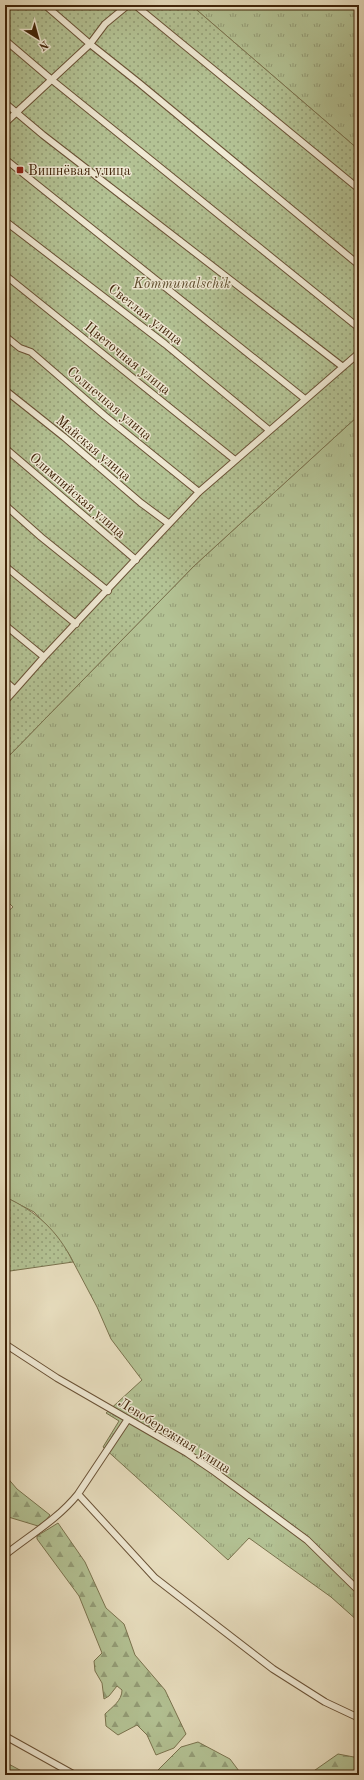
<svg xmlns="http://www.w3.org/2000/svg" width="364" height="1780" viewBox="0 0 364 1780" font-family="'Old Standard TT',serif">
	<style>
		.grass { fill: url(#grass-tufts); stroke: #7a734e }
		.forest { fill: url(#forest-firs); stroke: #7a734e }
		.park { fill: url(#park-dots); stroke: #7a734e }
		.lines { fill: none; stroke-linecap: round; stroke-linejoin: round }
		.street-casing { stroke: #6a5236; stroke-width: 8 }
		.street { stroke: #f0ead5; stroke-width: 6 }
		.poi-dot { fill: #8f2418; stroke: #f0ead5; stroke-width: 1.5 }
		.labels { text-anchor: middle; stroke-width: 3; stroke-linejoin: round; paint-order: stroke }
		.poi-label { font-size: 14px; fill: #402409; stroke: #f0ead5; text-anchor: start }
		.park-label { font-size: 14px; font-style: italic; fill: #5d4c2c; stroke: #f0ead5 }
		.street-label { font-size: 14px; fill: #402409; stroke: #f0ead5 }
	</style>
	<defs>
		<pattern id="grass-tufts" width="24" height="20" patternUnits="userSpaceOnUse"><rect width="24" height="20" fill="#b3c294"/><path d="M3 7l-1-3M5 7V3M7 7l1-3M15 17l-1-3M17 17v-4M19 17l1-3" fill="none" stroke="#939d77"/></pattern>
		<pattern id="forest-firs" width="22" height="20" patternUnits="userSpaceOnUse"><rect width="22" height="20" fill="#b3c294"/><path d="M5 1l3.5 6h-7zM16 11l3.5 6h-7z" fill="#939d77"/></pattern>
		<pattern id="park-dots" width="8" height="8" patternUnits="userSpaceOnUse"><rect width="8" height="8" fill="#b3c294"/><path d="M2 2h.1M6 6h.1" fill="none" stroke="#939d77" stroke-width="1.8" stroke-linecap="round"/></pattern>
	</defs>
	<rect width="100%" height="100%" fill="#e8debf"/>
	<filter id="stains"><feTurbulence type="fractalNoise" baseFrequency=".005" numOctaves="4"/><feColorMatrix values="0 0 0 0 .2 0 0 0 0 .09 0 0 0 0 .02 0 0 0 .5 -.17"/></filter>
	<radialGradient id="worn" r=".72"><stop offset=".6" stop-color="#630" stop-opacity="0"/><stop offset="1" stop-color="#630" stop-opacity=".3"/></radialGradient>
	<path class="grass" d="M 191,5 L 359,5 L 359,150 Z
		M 359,415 L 359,1622 L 331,1597 L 249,1538 L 228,1560 L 103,1447 L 119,1421 L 106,1413 L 142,1380 L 111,1339 L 97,1307 L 69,1254 L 56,1236 L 34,1212 L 5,1197 L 5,914 L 13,907 L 5,899 L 5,760 L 194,566 Z"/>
	<path class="forest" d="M 5,1475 L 17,1489 L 50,1515 L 46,1520 L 38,1526 L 5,1516 Z
		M 58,1523 L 85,1562 L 106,1608 L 124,1624 L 135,1655 L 165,1690 L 186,1734 L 174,1748 L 156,1755 L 147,1735 L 137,1725 L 118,1735 L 106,1726 L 105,1714 C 112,1707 122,1701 122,1690 L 117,1686 L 109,1696 L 104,1699 L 102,1683 L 95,1671 L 94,1661 L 102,1653 L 79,1596 L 37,1539 L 37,1536 Z
		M 5,1629 C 11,1636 10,1643 7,1651 L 5,1651 Z
		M 198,1742 L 230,1759 L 242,1775 L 157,1775 L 157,1771 L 181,1747 Z
		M 338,1754 L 359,1758 L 359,1775 L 308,1775 Z
		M 5,1762 L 29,1775 L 5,1775 Z"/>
	<path class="park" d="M 5,5 L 191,5 L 359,150 L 359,415 L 194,566 L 5,760 Z
		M 5,1197 C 36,1211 58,1231 73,1262 L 10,1271 L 5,1270 Z"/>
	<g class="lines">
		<g class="street-casing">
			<path id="street" d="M 45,5 L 90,44 L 139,83 L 359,265
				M 135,5 L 359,189
				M 5,40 L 52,80 L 359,328
				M 5,103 L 43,135 L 343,367
				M 5,123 L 90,44 L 105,24 L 128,5
				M 5,159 L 305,399
				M 5,221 L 165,344 L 269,430
				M 5,275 L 235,460
				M 5,336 L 20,348 L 31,352 L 105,416 L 199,492
				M 5,390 L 64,437 L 141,503 L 168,523
				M 5,448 L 136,560
				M 5,505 L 41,537 L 108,591
				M 5,566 L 76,624
				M 5,625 L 44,657
				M 5,681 L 14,689
				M 5,701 L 44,657 L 199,492 L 359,353
				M 5,1344 L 57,1378 L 187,1453 L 215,1472 L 307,1540 L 359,1591
				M 78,1494 L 155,1578 L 273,1669 L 325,1702 L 359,1718
				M 5,1555 C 30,1535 58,1519 78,1494 L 128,1419
				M 5,1736 L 75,1775"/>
		</g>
		<use href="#street" class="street"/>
	</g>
	<rect class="poi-dot" x="16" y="166" width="8" height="8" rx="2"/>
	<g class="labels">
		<g class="poi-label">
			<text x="28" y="175">Вишнёвая улица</text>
		</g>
		<g class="park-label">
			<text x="182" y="288">Kommunalschik</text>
		</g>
		<g class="street-label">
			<text transform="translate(146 314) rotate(38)" y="5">Светлая улица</text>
			<text transform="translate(128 358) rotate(39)" y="5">Цветочная улица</text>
			<text transform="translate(110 403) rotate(40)" y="5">Солнечная улица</text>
			<text transform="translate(94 448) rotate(40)" y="5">Майская улица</text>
			<text transform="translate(78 495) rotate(41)" y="5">Олимпийская улица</text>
			<text transform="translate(175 1435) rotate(32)" y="5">Левобережная улица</text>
		</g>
	</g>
	<rect width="364" height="1780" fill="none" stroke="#e8debf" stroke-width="20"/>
	<rect x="6" y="6" width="352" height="1768" fill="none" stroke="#402409" stroke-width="2"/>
	<rect x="10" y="10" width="344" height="1760" fill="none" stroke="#402409"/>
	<g transform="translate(38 38) rotate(143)" stroke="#f0ead5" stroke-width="3" paint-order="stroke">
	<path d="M0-3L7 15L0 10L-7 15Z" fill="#402409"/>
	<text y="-6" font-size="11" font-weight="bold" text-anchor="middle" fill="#402409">N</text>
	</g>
	<rect width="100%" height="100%" filter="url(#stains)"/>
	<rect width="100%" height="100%" fill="url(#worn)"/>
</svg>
